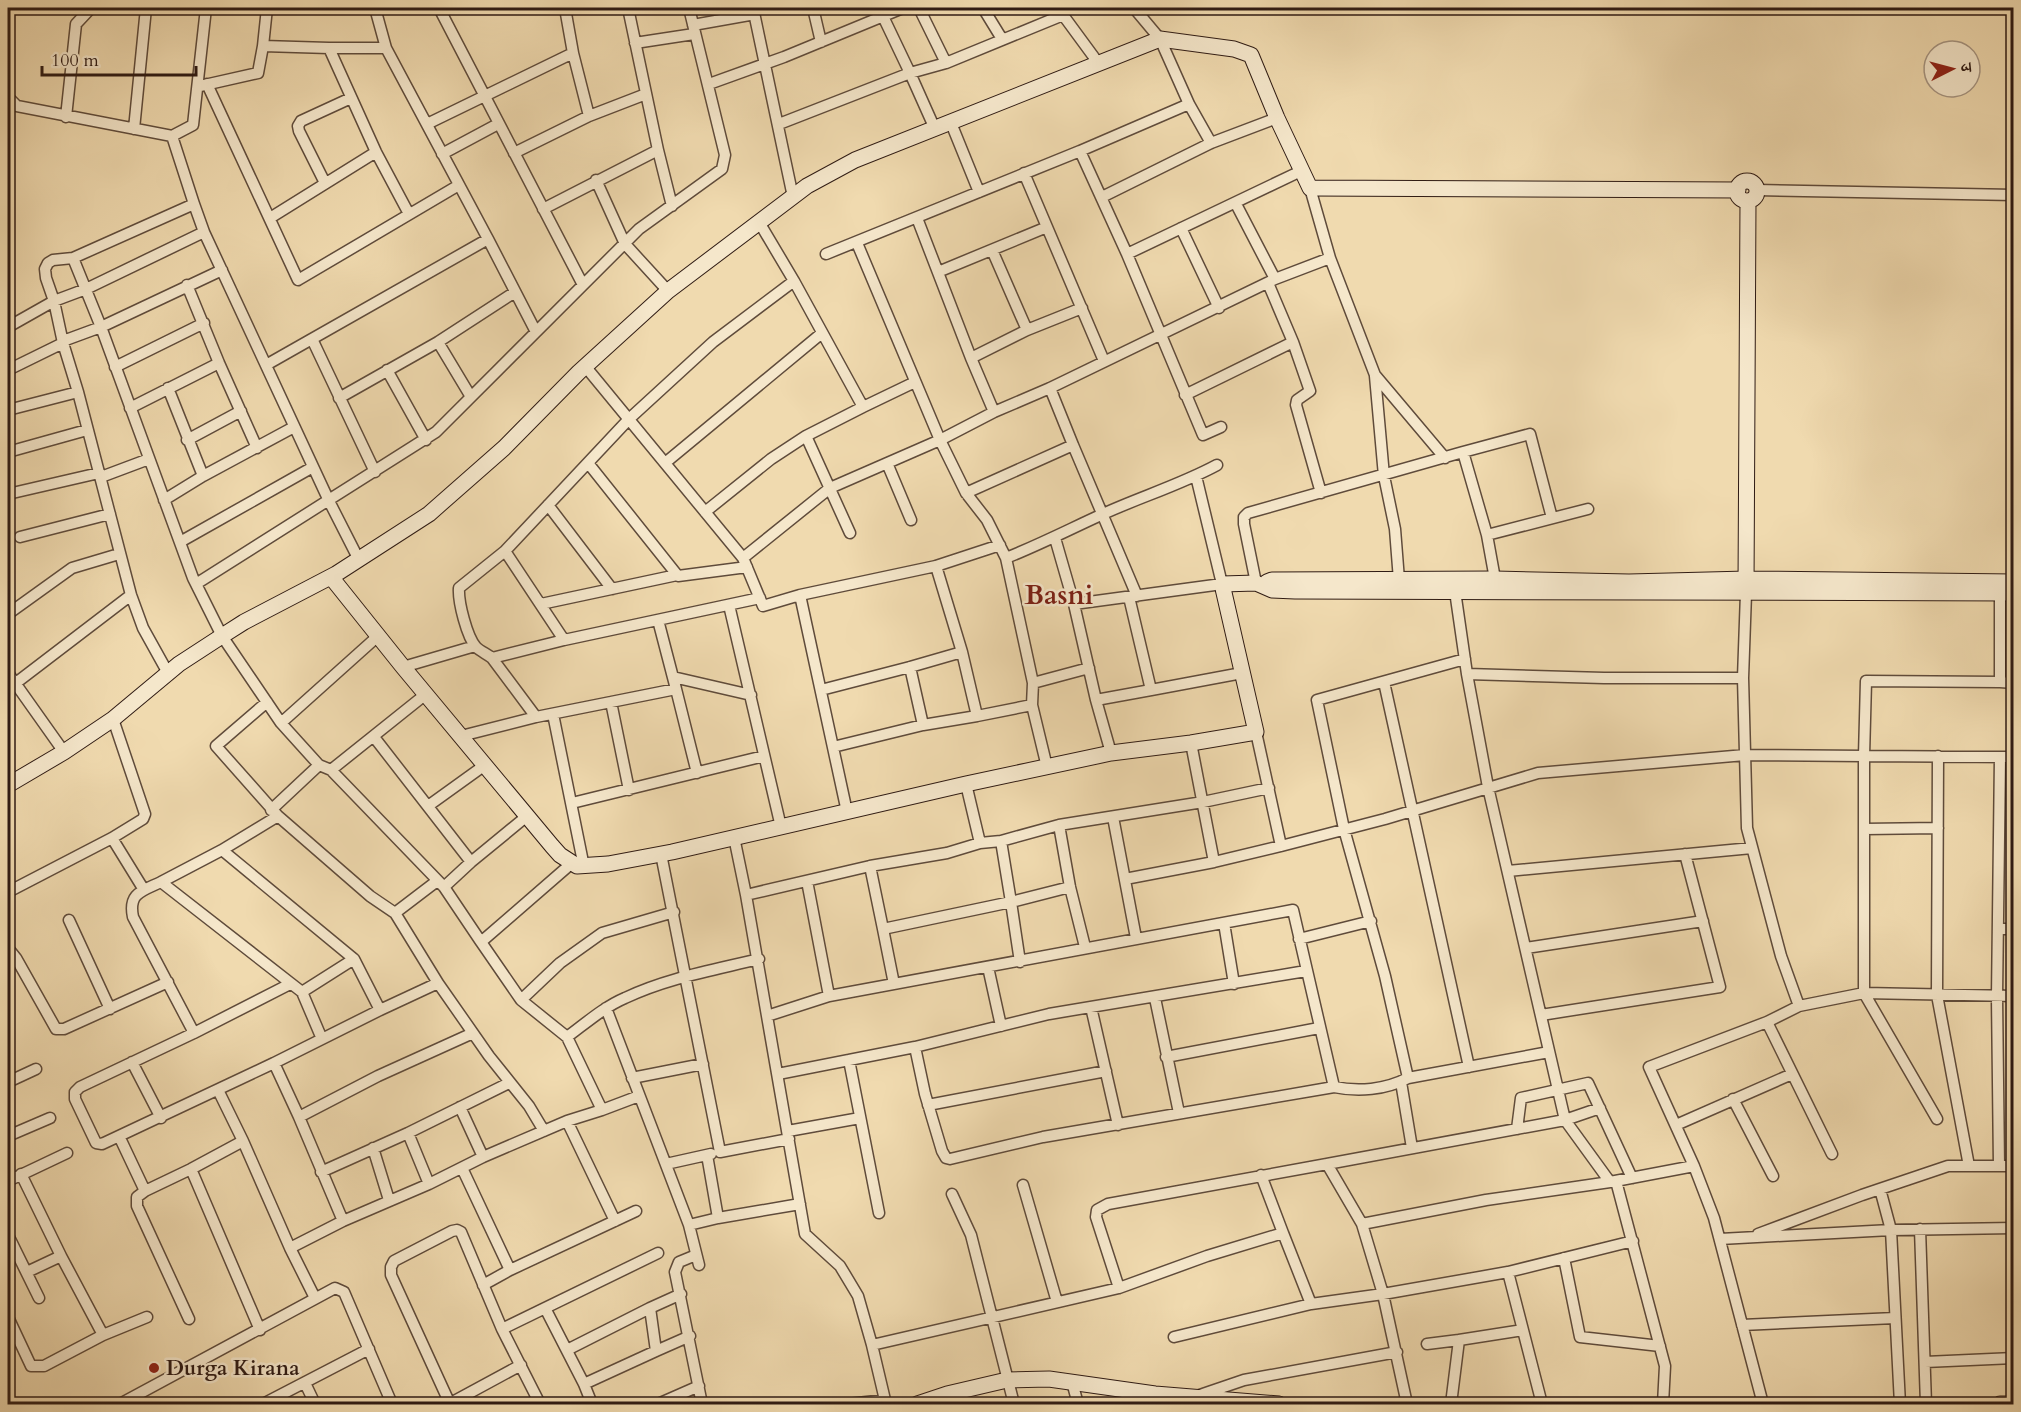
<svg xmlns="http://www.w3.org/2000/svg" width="2021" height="1412" viewBox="0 0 2021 1412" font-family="Cardo,'Noto Serif Devanagari',serif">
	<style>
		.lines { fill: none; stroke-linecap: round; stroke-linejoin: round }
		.street-casing { stroke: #5f4b3b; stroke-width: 13 }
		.secondary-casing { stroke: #2f1b14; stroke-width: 17 }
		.street { stroke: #f5e7cb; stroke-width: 10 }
		.secondary { stroke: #f5e7cb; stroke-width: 15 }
		.poi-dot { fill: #8f2418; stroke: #f5e7cb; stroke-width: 2 }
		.labels { text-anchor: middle; stroke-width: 5; stroke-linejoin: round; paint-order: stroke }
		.poi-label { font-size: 21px; font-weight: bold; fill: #2f1b14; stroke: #f5e7cb; text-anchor: start }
		.district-label { font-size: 27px; font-weight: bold; fill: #7a1f14; stroke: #f5e7cb }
	</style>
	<rect width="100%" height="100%" fill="#f0daaf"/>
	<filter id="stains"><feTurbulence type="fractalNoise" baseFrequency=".00333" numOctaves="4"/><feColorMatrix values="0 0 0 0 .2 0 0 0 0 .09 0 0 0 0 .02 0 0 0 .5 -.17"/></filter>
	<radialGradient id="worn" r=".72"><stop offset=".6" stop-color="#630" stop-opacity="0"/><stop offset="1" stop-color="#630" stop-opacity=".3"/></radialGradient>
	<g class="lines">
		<g class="street-casing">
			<path id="street" d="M 131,8 L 146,8
				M 267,8 L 263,46 L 329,48
				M 375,8 L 386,48 L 488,239
				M 439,8 L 583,285
				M 628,8 L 658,150
				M 753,8 L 793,197
				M 813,8 L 821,42
				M 879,8 L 910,73 L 946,63 L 1063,15 L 1099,64
				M 919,8 L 946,63
				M 983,8 L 1002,39
				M 1134,8 L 1160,39 L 1189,104 L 1080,151 L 1127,254 L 1301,171
				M 693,25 L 755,14
				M 635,43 L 694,34
				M 386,48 L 329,48 L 376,152 L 409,214
				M 207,84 L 298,280 L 459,185
				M 709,84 L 784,57 L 903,8
				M 200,86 L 258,73 L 263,46
				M 8,97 L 17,106 L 172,136
				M 1189,104 L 1211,143
				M 589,116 L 646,94
				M 66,117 L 76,24 L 91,8
				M 951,123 L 979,192
				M 427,124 L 573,53 L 565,8
				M 779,124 L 910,73 L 935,129
				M 134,129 L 146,8
				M 514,153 L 589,116 L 573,53
				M 442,154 L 498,124
				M 1024,173 L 1104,361
				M 596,180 L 625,244 L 668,291
				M 325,183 L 299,131 L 298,126 L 301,121 L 351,98
				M 1310,188 L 1330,258 L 1375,375 L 1445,458
				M 1757,190 L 2014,195
				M 1102,197 L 1211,143 L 1277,118
				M 194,204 L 172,136 L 193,125 L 206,8
				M 1236,204 L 1275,279
				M 543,209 L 658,150 L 672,206
				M 270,218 L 376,152
				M 917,218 L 971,358 L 994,412
				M 759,222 L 794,281 L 863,407 L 915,382
				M 1181,228 L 1219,308
				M 992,250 L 1027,330
				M 826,254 L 1080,151
				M 1127,254 L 1203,435 L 1221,427
				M 73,258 L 101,327 L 193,578 L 222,636 L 281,723 L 319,765 L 331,770 L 426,694
				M 938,272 L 1047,227
				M 1268,283 L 1293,342
				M 187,285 L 219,363 L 257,448
				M 8,327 L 54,301 L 86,289 L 204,232 L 329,501 L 359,560
				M 312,339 L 375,472
				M 63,341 L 101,327 L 222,270
				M 438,342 L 471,397
				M 971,358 L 1027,330 L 1082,308
				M 266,365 L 488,239 L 536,332
				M 585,366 L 743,558 L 763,606 L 800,595
				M 115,367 L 204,323
				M 8,370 L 63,343
				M 387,370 L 426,440
				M 1375,376 L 1384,476 L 1395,529 L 1399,580
				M 168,388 L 203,476
				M 1185,395 L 1293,342 L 1310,391 L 1297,400 L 1296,405 L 1321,493
				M 339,398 L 438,342 L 515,292
				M 130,408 L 219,363
				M 8,410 L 78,392
				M 806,436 L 850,533
				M 187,440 L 241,411
				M 1073,445 L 1137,596
				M 8,452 L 87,430
				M 1463,452 L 1530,434 L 1552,518
				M 588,463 L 678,576 L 747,567
				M 665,463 L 822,333
				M 887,463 L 911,520
				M 101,477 L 149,459
				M 966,493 L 1073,445 L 1050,388
				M 8,494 L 99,473
				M 164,500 L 203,476 L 294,427
				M 548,505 L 612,589
				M 705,512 L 771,459 L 806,436 L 863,407
				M 1487,535 L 1588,509
				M 20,537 L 110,514
				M 1055,538 L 1074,604 L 1222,584 L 1196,476
				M 180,542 L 313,467
				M 505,551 L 459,588 C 458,602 467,637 476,647 C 480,651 487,654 492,658 L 564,640
				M 743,558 L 830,488 L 940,440 L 857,243
				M 1006,558 C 1039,545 1070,529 1103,514 C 1140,497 1180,485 1217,465
				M 936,566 L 1000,545
				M 1256,583 L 1244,524 L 1244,517 L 1248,513 L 1463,452 L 1487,535 L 1495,579
				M 196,584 L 436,432 L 639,229 L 722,169 L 725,155 L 689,8
				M 1455,591 L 1467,674 L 1488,787 L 1565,1120 L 1610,1182 L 1694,1166 L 1714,1218 L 1763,1404
				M 1746,593 L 1743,678 L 1747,828 L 1781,956 L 1799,1006
				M 2000,593 L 2000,682 L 2014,683
				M 1129,597 L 1151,690 L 1242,673
				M 760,598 L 564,640 L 505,551 L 629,419 L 713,342 L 794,281
				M 541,604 L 677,575
				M 1074,604 L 1096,700
				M 729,605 L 781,827
				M 8,614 L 72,568 L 119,554
				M 1465,659 L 1317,700 L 1344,829 L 1385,976 L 1408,1078 L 1549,1052
				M 403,667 L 475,646
				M 910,667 L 923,725
				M 8,673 L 64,752
				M 168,673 L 143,628 L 131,595 L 78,392 L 63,343 L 54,301 L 46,278 L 45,269 L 48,263 L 53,260 L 73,258 L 194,204 L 204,232
				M 1467,674 L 1604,678 L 1743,678
				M 673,677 L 751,695
				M 1384,682 L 1469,1067
				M 1033,683 L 1089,668
				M 8,689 L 131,595
				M 676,689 L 697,773
				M 821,690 L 910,667 L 962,652
				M 267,702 L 216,746 L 278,816 L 222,850 L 161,882 L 302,992 L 354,959 L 380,1010 L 438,983 L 489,1056 L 529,1106 L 544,1131
				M 611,702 L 629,790
				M 553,714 L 584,867
				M 536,717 L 676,689 L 658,620
				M 281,723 L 378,636
				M 1256,732 L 1281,846 L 1385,819 L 1538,773 L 1745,755 L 1864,756 L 1866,681 L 2000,682
				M 461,736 L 536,717 L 492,658
				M 374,737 L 471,862 L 527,816
				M 1191,743 L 1214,862
				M 833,747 L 923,725 L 977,716
				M 1111,753 L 1096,700 L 1151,690
				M 1938,756 L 1937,995 L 1969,1166
				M 1047,767 L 1032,705 L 1033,683 L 1006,558 L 987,520 L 966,493 L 940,440 L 994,412 L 1050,388 L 1275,279 L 1330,258
				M 331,770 L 444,887
				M 966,784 L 980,843
				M 572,803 L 764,756
				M 428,806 L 485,765
				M 271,810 L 319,765
				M 847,812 L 800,595 L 936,566 L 962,652 L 977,716 L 1032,705
				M 278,816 L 370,896 L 395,913 L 438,983
				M 1113,817 L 1136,938
				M 1059,825 L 1070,887 L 1085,947
				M 1865,829 L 1938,828
				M 734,837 L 746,895 L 870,866 L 947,853 L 980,843 L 1001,841 L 1059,825 L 1203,802 L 1269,788
				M 112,838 L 144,890
				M 222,850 L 354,959
				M 661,854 L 720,1152 L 789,1139
				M 471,862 L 444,887 L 481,942 L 572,863
				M 870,866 L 883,929 L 1011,902 L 1001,841
				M 1508,871 L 1752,848
				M 1125,879 L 1214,862 L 1281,846
				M 807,881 L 829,996
				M 161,882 C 142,891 128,893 133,917 L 194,1033
				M 8,892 L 112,838 L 143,819 L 145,814 L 113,719
				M 746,895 L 767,1016
				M 395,913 L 437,881
				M 69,920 L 110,1009
				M 1224,923 L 1234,984
				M 883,929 L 894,984
				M 1999,929 L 2014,929
				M 1299,939 L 1371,921
				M 481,942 L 521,1000 L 560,963 L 602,933 L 674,912
				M 8,948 L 16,958 L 56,1029 L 64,1029 L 168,982
				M 1526,948 L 1703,921
				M 1020,962 L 1011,902 L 1070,887
				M 988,967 L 1001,1026
				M 302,992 L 322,1039
				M 1155,998 L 1179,1113
				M 521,1000 L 567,1037 C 586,1023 604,1007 625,998 C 667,978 714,970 759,959
				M 1091,1007 L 1118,1125
				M 606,1008 L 689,1225 L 699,1265
				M 1541,1015 L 1720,987 L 1685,854
				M 1767,1022 L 1832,1154
				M 915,1047 L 925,1094 L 942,1151 L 946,1158 L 950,1159 L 1043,1137 L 1334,1087 C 1358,1092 1385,1090 1408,1078
				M 1166,1057 L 1319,1028
				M 849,1060 L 879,1213
				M 132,1062 L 161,1118
				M 274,1063 L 119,1136 L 145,1191 L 191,1169 L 243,1141 L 290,1248
				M 778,1074 L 915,1047 L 1049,1014 L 1306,971
				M 632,1078 L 703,1064
				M 8,1082 L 36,1069
				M 1401,1082 L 1412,1148
				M 218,1090 L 243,1141
				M 1733,1099 L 1773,1176
				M 928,1105 L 1106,1071
				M 460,1107 L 483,1157
				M 602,1110 L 639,1096
				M 299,1117 L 274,1063 L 380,1010
				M 1937,1119 L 1864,993 L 1864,756 L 2014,757
				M 567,1121 L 615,1221
				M 1676,1125 L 1792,1074
				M 1517,1129 L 1521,1098 L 1588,1083 L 1632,1178
				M 788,1131 L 860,1118
				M 408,1133 L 429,1184
				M 8,1136 L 50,1118
				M 119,1136 L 102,1144 L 96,1143 L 75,1099 L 75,1092 L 80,1087 L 194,1033 L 290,984
				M 373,1148 L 389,1200
				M 707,1155 L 718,1218
				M 666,1164 L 711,1154
				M 1327,1164 L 1108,1204 L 1097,1210 L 1096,1217 L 1119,1288 L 1207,1256 L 1283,1233 L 1311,1304 L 1383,1294 L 1508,1272 L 1633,1241
				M 1694,1166 L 1649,1067 L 1767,1022 L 1799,1006 L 1864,993 L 2014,996
				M 1999,1166 L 1997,997 L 2000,757
				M 462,1168 L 510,1270
				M 191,1169 L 260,1330
				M 321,1172 L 408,1133 L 509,1083
				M 21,1174 L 61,1256 L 27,1272
				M 1261,1175 L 1283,1233
				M 8,1181 L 67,1153
				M 1616,1181 L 1665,1366 L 1663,1404
				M 1023,1185 L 1057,1302
				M 1880,1189 L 1891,1230 L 1900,1404
				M 145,1191 L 137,1197 L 137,1206 L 189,1319
				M 952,1194 L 971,1235 L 1014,1404
				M 343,1221 L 299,1117 L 378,1076 L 473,1033
				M 1362,1224 L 1486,1200 L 1610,1182
				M 689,1225 L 718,1218 L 800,1204
				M 1920,1229 L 1926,1404
				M 1758,1234 L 1862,1195 L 1948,1166 L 2014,1166
				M 8,1235 L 39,1298
				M 1720,1239 L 1891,1230 L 2014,1228
				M 696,1255 L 679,1262 L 675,1272 L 702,1404
				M 61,1256 L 103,1335
				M 1564,1258 L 1580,1337 L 1660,1346
				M 1508,1272 L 1542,1404
				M 483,1285 L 510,1270 L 636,1211
				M 315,1298 L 290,1248 L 343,1221 L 429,1184 L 483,1157 L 567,1121 L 602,1110 L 567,1037
				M 545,1308 L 584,1384
				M 8,1317 L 31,1366 L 44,1366 L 103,1335 L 147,1317
				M 1742,1325 L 1895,1318
				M 502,1329 L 658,1253
				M 1174,1337 L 1311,1304
				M 1427,1344 L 1459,1340
				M 872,1345 L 1119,1288
				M 567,1350 L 650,1308
				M 656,1351 L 690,1336
				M 1925,1362 L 2014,1358
				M 1072,1382 L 1078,1404
				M 305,1383 L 315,1404
				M 1200,1395 L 1244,1380 L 1397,1352
				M 885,1400 L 872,1345 L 858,1296 L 840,1266 L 805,1234 L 767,1016 L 829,996 L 1293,910 L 1334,1087
				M 120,1404 L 335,1288 L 344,1292 L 392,1404
				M 263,1404 L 369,1349
				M 449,1404 L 521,1365
				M 450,1404 L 391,1275 L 391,1267 L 394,1261 L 452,1231 L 457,1230 L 461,1232 L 502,1329 L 540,1404
				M 592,1404 L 584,1384 L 656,1351 L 650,1308 L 681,1294
				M 658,1404 L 699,1386
				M 848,1404 L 885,1400 L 889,1404
				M 1407,1404 L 1383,1294 L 1362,1224 L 1327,1164 L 1565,1120 L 1600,1108
				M 1451,1404 L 1459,1340 L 1523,1330"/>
		</g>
		<g class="secondary-casing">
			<path id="secondary" d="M1737 191a10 10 0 1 1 20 0a10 10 0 1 1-20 0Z
				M 331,577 L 403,667 L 552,846 L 560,855 L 577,866 L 608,864 L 672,852 L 966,784 L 1111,753 L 1191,743 L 1256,732 L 1222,584 L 1256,583 L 1272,590 L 1295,591 L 2014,593
				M 1267,582 L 1272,580 L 1495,579 L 1629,582 L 1747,579 L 2014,582
				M 1746,588 L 1748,201
				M 8,785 L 64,752 L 113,719 L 179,664 L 222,636 L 244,622 L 336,574 L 429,514 L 504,448 L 579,372 L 668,291 L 807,186 L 855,160 L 1160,39 L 1234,49 L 1251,55 L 1277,118 L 1310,188 L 1738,190
				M 917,1404 L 947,1394 L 1007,1380 L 1049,1379 L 1155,1394 L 1279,1404
				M 2000,1404 L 2014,1404"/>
		</g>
		<use href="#street" class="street"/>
		<use href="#secondary" class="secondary"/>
	</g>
	<circle class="poi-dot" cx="154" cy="1368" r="6"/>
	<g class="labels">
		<g class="poi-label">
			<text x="166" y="1375">Durga Kirana</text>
		</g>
		<g class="district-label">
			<text x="1059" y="604">Basni</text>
		</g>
	</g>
	<rect width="2021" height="1412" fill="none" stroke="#f0daaf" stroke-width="30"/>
	<rect x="9" y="9" width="2003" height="1394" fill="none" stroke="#2f1b14" stroke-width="3"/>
	<rect x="15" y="15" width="1991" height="1382" fill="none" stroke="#2f1b14" stroke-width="1.5"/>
	<g transform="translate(1952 69) rotate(84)"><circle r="28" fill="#f5e7cb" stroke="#a69582" stroke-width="1.5"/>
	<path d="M0-4.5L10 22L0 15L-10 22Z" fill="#8f2418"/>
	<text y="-9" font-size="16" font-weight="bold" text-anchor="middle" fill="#2f1b14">उ</text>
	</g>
	<path d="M42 66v9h154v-9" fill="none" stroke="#2f1b14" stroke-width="3"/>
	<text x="51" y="66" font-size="18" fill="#2f1b14" stroke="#f5e7cb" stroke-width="4.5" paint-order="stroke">100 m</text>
	<rect width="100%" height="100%" filter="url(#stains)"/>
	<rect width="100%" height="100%" fill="url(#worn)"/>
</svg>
